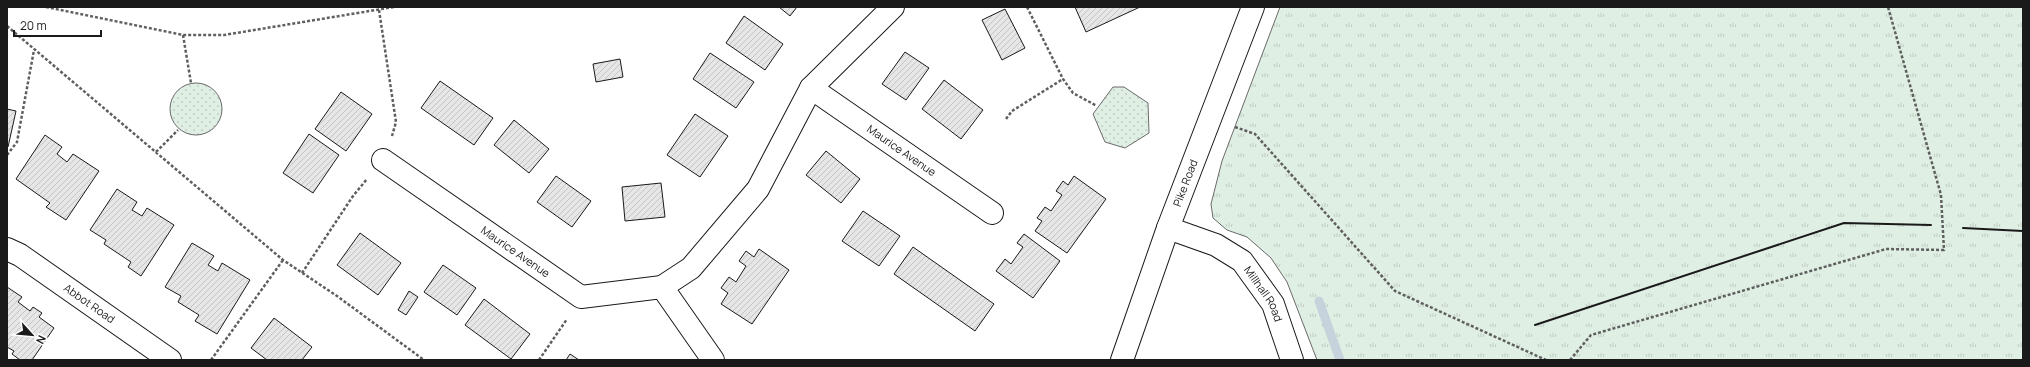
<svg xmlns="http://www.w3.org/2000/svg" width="2030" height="367" viewBox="0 0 2030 367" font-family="Manrope,sans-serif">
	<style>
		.grass { fill: url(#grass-tufts); stroke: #6a6a6a }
		.park { fill: url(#park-dots); stroke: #6a6a6a }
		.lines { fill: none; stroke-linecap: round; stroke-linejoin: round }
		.stream { stroke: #c6d2dc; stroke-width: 9 }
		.building { fill: url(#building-hatch); stroke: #1a1a1a }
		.street-casing { stroke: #1a1a1a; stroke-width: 24 }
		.secondary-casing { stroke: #1a1a1a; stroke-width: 24 }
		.path { stroke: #5f5f5f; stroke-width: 2.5; stroke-dasharray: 3 2; stroke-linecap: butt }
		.street { stroke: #fff; stroke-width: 22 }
		.secondary { stroke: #fff; stroke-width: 22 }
		.wall { stroke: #1a1a1a; stroke-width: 2 }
		.labels { text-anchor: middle; stroke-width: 3; stroke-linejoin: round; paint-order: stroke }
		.street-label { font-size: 11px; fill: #1a1a1a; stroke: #fff }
	</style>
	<defs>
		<pattern id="grass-tufts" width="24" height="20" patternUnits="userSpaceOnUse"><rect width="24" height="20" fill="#e0efe3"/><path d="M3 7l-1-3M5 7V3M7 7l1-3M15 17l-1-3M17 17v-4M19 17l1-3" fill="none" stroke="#c0ccc2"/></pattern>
		<pattern id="park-dots" width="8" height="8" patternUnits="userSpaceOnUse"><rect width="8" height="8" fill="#e0efe3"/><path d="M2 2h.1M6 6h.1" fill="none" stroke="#c0ccc2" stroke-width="1.8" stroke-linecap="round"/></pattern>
		<pattern id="building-hatch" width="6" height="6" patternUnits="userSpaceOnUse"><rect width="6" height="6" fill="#e6e6e6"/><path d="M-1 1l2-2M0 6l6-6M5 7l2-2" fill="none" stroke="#c5c5c5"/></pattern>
	</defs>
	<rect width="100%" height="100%" fill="#fff"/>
	<path class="grass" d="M 1280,7 L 2023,7 L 2023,360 L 1317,360 L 1287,282 L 1271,258 L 1247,237 L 1227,230 L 1213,218 L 1211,204 L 1222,161 Z"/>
	<path class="park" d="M170 109a26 26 0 1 1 52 0a26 26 0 1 1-52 0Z
		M 1113,87 L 1124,87 L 1148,103 L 1149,133 L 1125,148 L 1105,142 L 1093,114 Z"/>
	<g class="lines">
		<path class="stream" d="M 1319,301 L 1340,360"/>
	</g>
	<path class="building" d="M 779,7 L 797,7 L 790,16 Z
		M 1075,7 L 1140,7 L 1086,32 Z
		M 1005,9 L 1025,48 L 1002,60 L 982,20 Z
		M 744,16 L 783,44 L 765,70 L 726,43 Z
		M 905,52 L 929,68 L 906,100 L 882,84 Z
		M 710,53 L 754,82 L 736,108 L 693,79 Z
		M 620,59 L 623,77 L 596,82 L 593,64 Z
		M 944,80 L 983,110 L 961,139 L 922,109 Z
		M 440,81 L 493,118 L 474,145 L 421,108 Z
		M 341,92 L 372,114 L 346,151 L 315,129 Z
		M 7,109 L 16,111 L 8,147 L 7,147 Z
		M 695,114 L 728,136 L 700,177 L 667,155 Z
		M 514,120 L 549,149 L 529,173 L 494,145 Z
		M 309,134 L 339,155 L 313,193 L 283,173 Z
		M 45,135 L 62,147 L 57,154 L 67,162 L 73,154 L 99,171 L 66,220 L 46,207 L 50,203 L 16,179 Z
		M 826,151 L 860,179 L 841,203 L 806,175 Z
		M 556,176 L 591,201 L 572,227 L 537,202 Z
		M 1074,176 L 1106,199 L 1067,253 L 1035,231 L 1042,221 L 1037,218 L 1045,207 L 1051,211 L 1062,195 L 1056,191 L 1063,181 L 1068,185 Z
		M 661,183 L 665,217 L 625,221 L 622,187 Z
		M 117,189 L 137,202 L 132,210 L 142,216 L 147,208 L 174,225 L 141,276 L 128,267 L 131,262 L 104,244 L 106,240 L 90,230 Z
		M 863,211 L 900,236 L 879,266 L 842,241 Z
		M 360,233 L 401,263 L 378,295 L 337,265 Z
		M 1024,234 L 1060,261 L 1033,298 L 996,271 L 1005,259 L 1011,264 L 1023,247 L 1017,243 Z
		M 192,243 L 214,256 L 208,265 L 218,271 L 222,263 L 250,280 L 217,334 L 195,321 L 199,315 L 178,302 L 181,296 L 165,287 Z
		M 913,247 L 994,304 L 975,331 L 894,274 Z
		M 759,249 L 789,270 L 752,324 L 721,304 L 728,293 L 721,288 L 729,277 L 736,282 L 746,266 L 739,261 L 746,251 L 754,257 Z
		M 443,265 L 476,288 L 457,315 L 424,292 Z
		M 7,287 L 22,297 L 18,302 L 30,311 L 33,307 L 42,313 L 39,317 L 54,328 L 32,360 L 20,360 L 12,354 L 14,351 L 7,347 Z
		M 409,291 L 418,297 L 406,315 L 398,310 Z
		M 484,299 L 530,334 L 511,359 L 465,325 Z
		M 274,318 L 312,347 L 302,360 L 267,360 L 251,348 Z
		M 570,354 L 579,360 L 566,360 Z"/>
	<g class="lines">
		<g class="street-casing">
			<g id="street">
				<path id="s1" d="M 811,88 L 992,213"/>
				<path id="s2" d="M 383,160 L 581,297 L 662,287"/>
				<path id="s3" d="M 1168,228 L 1216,245 L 1242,261 L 1273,304 L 1292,360"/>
				<path id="s4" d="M 7,249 L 20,255 L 170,360"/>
				<path d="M 713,360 L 662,287 L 691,268 L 758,189 L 811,88 L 893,7"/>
			</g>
		</g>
		<g class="secondary-casing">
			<g id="secondary">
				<path id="s5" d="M 1122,360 L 1168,228 L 1253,7"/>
			</g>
		</g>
		<path class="path" d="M 46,7 L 183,35 L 224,35 L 394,7
			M 1027,7 L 1063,79 L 1073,93 L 1097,106
			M 379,10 L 396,122 L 392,136
			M 7,26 L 283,260 L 337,296 L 424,360
			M 183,35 L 191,83
			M 1006,119 L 1012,111 L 1063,79
			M 1235,127 L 1255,134 L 1395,291 L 1546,360
			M 156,152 L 178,130
			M 7,155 L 17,142 L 34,50
			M 302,273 L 353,196 L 367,179
			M 211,360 L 283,260
			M 539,360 L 567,319
			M 1570,360 L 1591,335 L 1886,249 L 1944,250 L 1941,195 L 1888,7"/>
		<use href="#street" class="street"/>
		<use href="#secondary" class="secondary"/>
		<path class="wall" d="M 1963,228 L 2023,231
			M 1535,325 L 1844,223 L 1931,225"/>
	</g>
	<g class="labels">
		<g class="street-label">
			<text dy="4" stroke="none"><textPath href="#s1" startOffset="110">Maurice Avenue</textPath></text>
			<text dy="4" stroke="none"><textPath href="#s5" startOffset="188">Pike Road</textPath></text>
			<text dy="4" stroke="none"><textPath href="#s2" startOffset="161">Maurice Avenue</textPath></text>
			<text dy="4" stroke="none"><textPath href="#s3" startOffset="121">Millhall Road</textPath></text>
			<text dy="4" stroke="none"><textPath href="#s4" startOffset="99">Abbot Road</textPath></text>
		</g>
	</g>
	<rect width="2030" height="367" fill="none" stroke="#1a1a1a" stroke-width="16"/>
	<g transform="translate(32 335) rotate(117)" stroke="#ffffff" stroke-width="3" paint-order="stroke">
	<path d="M0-3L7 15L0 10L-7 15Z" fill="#1a1a1a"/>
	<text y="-6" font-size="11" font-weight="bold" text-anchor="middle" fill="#1a1a1a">N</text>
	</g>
	<path d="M14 30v6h87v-6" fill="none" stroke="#1a1a1a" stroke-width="2"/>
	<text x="20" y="30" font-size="12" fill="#1a1a1a" stroke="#ffffff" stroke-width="3" paint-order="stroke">20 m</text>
</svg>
